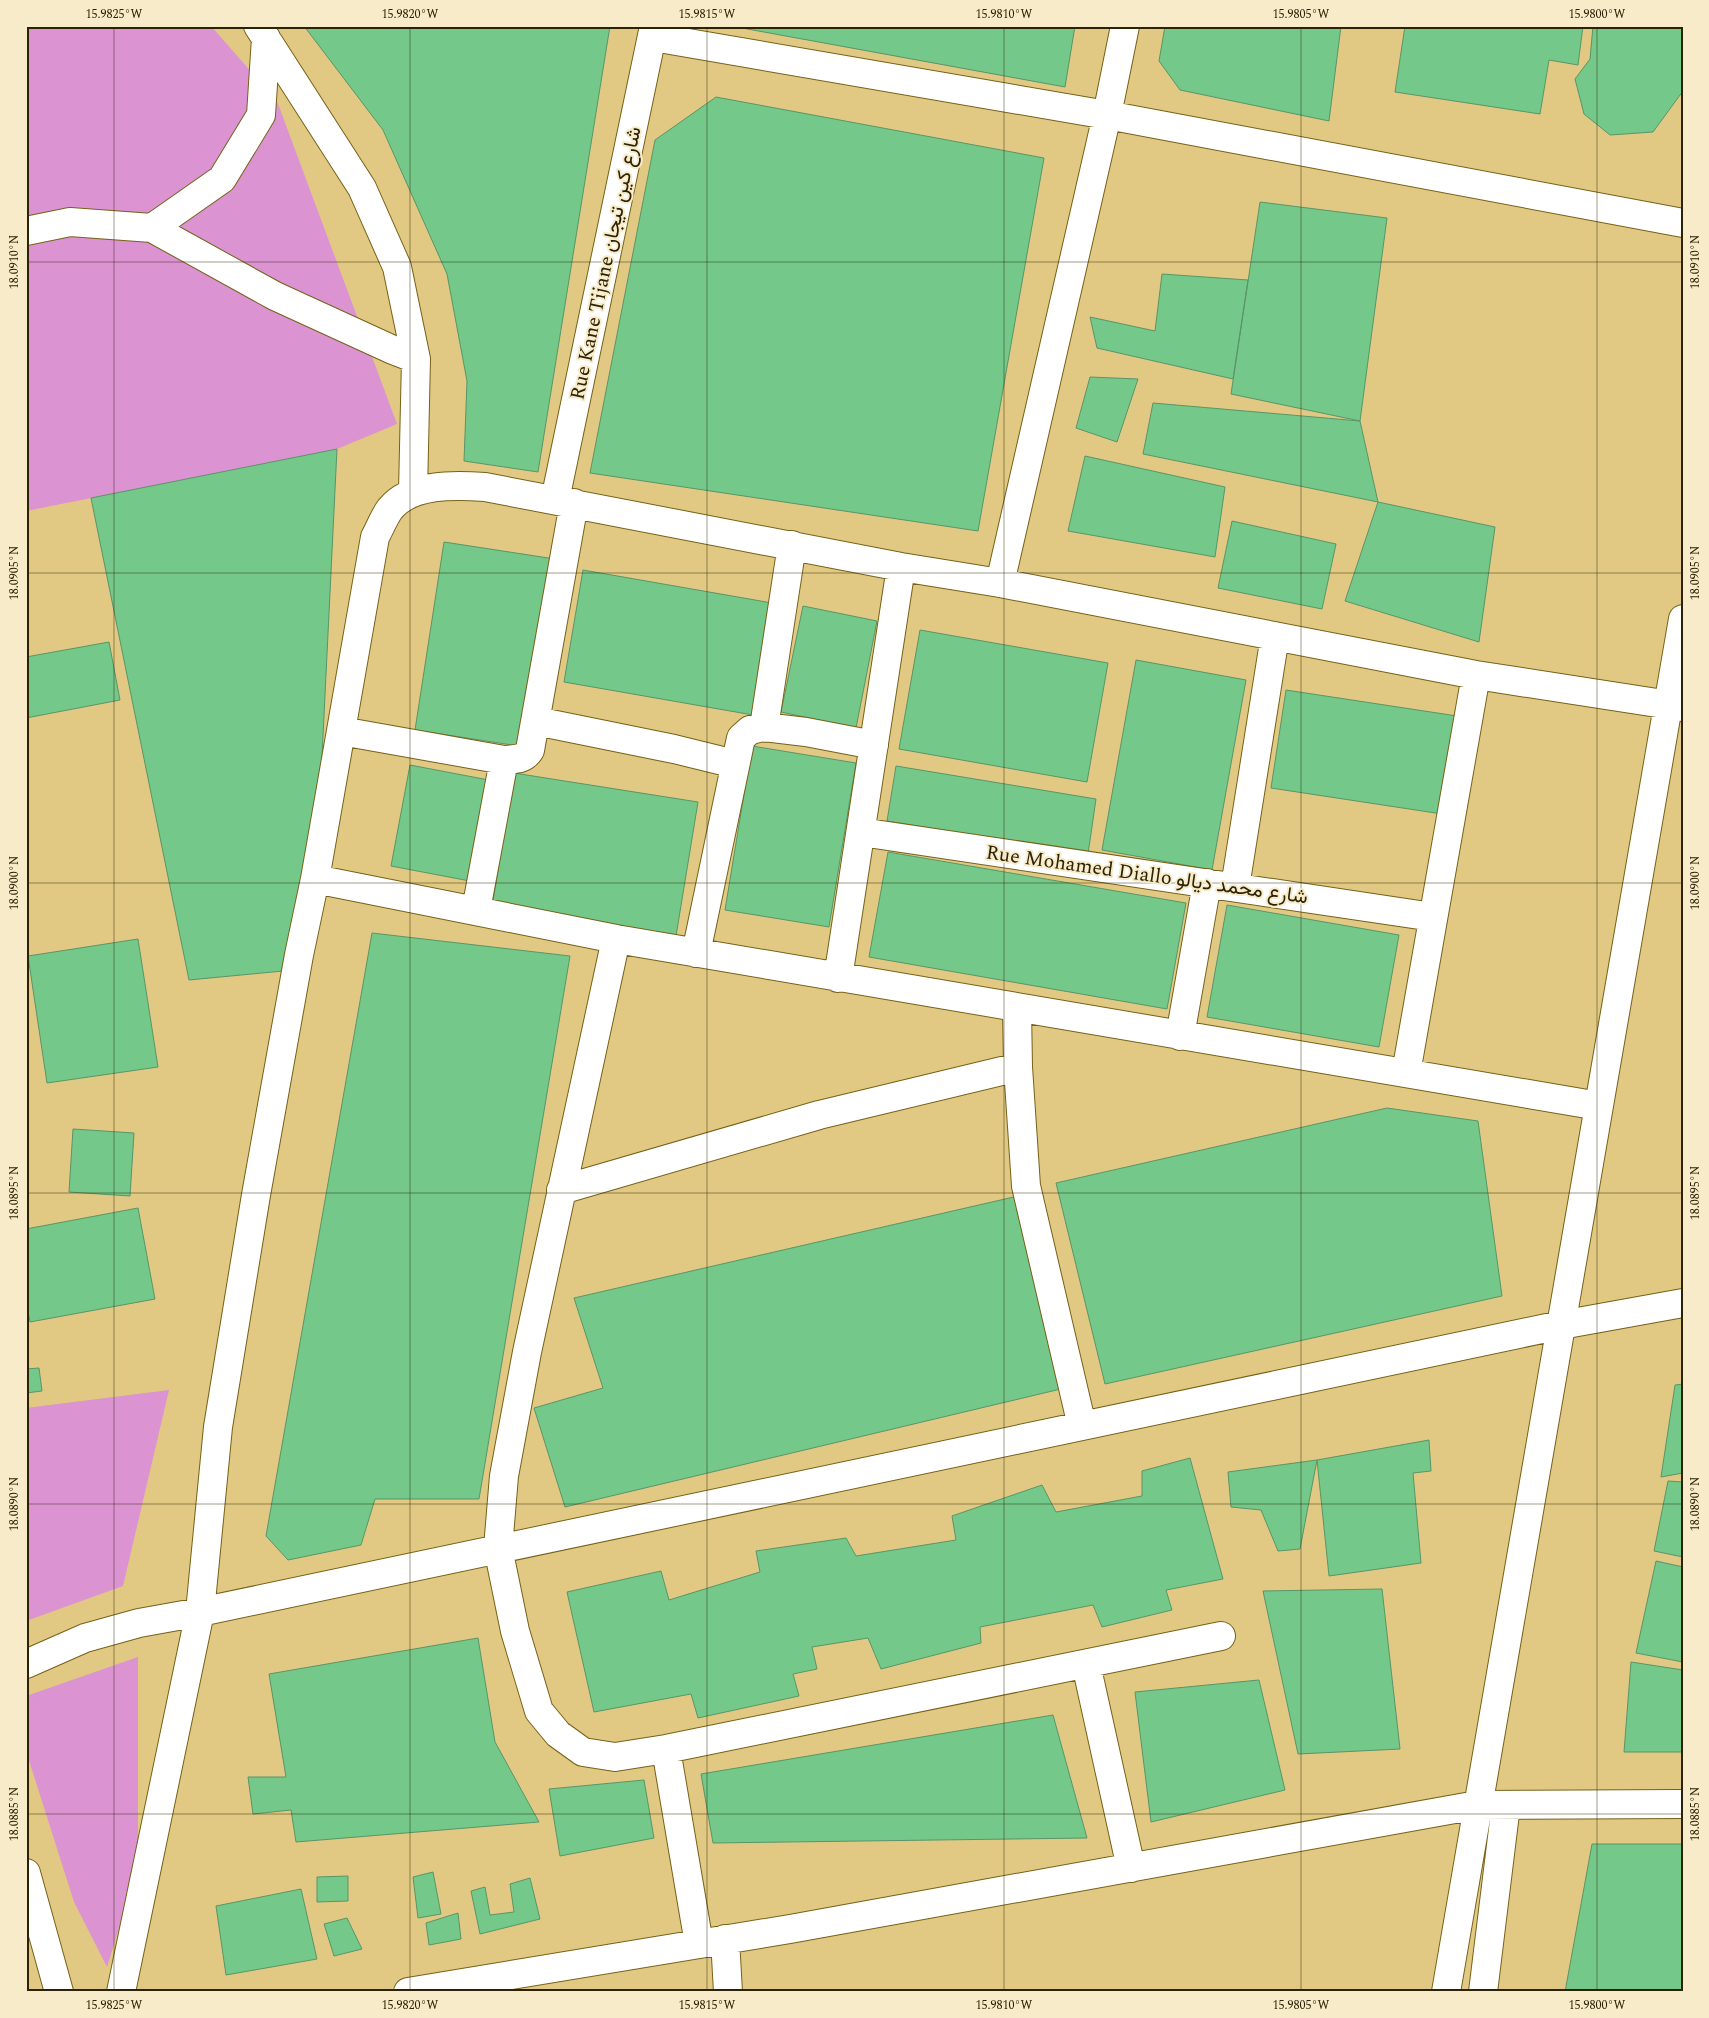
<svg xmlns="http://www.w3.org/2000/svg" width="1709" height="2018" viewBox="0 0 1709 2018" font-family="Spectral,Vazirmatn,serif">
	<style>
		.green { fill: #db93d2 }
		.building { fill: #74c88a; stroke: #599568 }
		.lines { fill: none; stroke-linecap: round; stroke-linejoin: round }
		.minor-casing { stroke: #776117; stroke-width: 30 }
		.minor { stroke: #fff; stroke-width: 28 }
		.ticks { fill: none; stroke: #2c2205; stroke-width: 1; stroke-opacity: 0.45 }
		.labels { text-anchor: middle; stroke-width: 4; stroke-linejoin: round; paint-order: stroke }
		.street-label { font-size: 20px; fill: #2c2205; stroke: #f7ebc9 }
		.neatline { fill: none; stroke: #2c2205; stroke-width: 2 }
		.ticks-label { font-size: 12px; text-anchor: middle; fill: #2c2205 }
	</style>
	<rect width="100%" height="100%" fill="#e1c983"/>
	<path class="green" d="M 26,26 L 211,26 L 277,101 L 397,424 L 337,449 L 26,511 Z
		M 169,1390 L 123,1586 L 26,1621 L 26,1408 Z
		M 138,1657 L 138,1865 L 107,1967 L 74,1902 L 26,1751 L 26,1696 Z"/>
	<path class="building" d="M 304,26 L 610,26 L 538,472 L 464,461 L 467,381 L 447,274 L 383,130 Z
		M 731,26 L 1075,26 L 1065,87 Z
		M 1165,26 L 1341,26 L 1329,121 L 1180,90 L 1159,61 Z
		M 1405,26 L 1583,26 L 1578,65 L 1549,60 L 1540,114 L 1395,92 Z
		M 1593,26 L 1683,26 L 1683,91 L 1653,132 L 1610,135 L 1584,114 L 1575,79 L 1590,59 Z
		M 716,97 L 1044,158 L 978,531 L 590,473 L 655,140 Z
		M 1260,202 L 1387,218 L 1360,421 L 1231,394 Z
		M 1162,274 L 1248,280 L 1233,379 L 1097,348 L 1090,317 L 1155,331 Z
		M 1090,377 L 1138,379 L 1117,442 L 1076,428 Z
		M 1153,403 L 1360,421 L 1378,502 L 1143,454 Z
		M 337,449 L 320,798 L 283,971 L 189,980 L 91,498 Z
		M 1085,456 L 1225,487 L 1215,557 L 1068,531 Z
		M 1378,502 L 1495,527 L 1479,642 L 1345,601 Z
		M 1232,521 L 1336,544 L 1322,609 L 1218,588 Z
		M 444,542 L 555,559 L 525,747 L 415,730 Z
		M 583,570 L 772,603 L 753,715 L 564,682 Z
		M 803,606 L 877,621 L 856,728 L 781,712 Z
		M 920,630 L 1108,663 L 1087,782 L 899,749 Z
		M 109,642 L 120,700 L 26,718 L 26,657 Z
		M 1136,660 L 1246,680 L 1212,870 L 1102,850 Z
		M 1286,690 L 1457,716 L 1442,814 L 1271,788 Z
		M 752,746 L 856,763 L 829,927 L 725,910 Z
		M 410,765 L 494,781 L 475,882 L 391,866 Z
		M 896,766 L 1096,799 L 1088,854 L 887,821 Z
		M 514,773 L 698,802 L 676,936 L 492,907 Z
		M 888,852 L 1186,903 L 1167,1009 L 869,957 Z
		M 1227,905 L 1399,935 L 1379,1047 L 1207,1017 Z
		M 372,933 L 570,956 L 479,1499 L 375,1499 L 361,1545 L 288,1560 L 266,1536 Z
		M 138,939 L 158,1067 L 47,1083 L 28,956 Z
		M 1387,1108 L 1478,1121 L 1502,1296 L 1105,1384 L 1056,1183 Z
		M 73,1129 L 134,1133 L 130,1196 L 69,1192 Z
		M 1018,1196 L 1065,1388 L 565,1507 L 534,1408 L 603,1388 L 574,1298 Z
		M 138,1208 L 155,1299 L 30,1322 L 26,1302 L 26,1229 Z
		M 39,1368 L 42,1391 L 26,1393 L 26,1369 Z
		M 1683,1384 L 1683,1473 L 1661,1477 L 1675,1385 Z
		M 1429,1440 L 1431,1471 L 1413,1473 L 1421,1563 L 1329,1576 L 1317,1460 Z
		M 1190,1458 L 1223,1579 L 1166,1590 L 1172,1610 L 1102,1627 L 1093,1605 L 980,1627 L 981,1643 L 881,1669 L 868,1638 L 812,1647 L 817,1669 L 793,1674 L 799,1696 L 698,1718 L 691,1694 L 594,1712 L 567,1592 L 661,1571 L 669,1600 L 760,1572 L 756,1551 L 846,1538 L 856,1556 L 956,1540 L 952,1516 L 1042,1485 L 1056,1512 L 1142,1496 L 1142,1471 Z
		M 1317,1460 L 1300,1549 L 1278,1551 L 1261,1510 L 1231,1507 L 1228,1472 Z
		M 1668,1481 L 1683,1482 L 1683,1557 L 1654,1551 Z
		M 1656,1561 L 1683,1567 L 1683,1662 L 1636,1653 Z
		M 1382,1589 L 1400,1749 L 1298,1754 L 1263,1591 Z
		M 478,1638 L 495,1742 L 539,1822 L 296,1842 L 291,1810 L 253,1814 L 248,1777 L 286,1777 L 269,1674 Z
		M 1631,1662 L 1683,1670 L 1683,1752 L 1624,1752 Z
		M 1259,1680 L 1285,1790 L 1151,1822 L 1135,1692 Z
		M 1053,1715 L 1087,1838 L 713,1843 L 701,1774 Z
		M 644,1780 L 654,1838 L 560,1856 L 549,1789 Z
		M 1592,1844 L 1683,1844 L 1683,1992 L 1565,1992 Z
		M 433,1872 L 441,1914 L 418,1918 L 413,1877 Z
		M 348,1876 L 348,1901 L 317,1902 L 317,1877 Z
		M 530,1878 L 540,1919 L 480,1934 L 471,1891 L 485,1887 L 490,1915 L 514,1912 L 510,1884 Z
		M 301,1889 L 317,1959 L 226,1975 L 216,1906 Z
		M 458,1913 L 461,1939 L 429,1945 L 426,1923 Z
		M 347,1918 L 362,1949 L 334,1956 L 324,1924 Z"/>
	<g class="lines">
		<g class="minor-casing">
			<path id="minor" d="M 258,26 L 362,188 L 397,267 L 416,359 L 413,492
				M 653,37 L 1107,115 L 1683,223
				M 152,228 L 222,179 L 261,115 L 266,38
				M 26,231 L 70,222 L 152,228 L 275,296 L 393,350 L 416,359
				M 555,500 L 654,26
				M 1000,583 L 1107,115 L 1125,26
				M 536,721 L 674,749 L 735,764
				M 764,727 L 792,545
				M 341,731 L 504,760 C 515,759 524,760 530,750 L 574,503
				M 861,832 L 1433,917
				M 315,879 L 616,939 L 1599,1106
				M 1235,887 L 1275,636
				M 476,910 L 504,760
				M 616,939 L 527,1352 L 504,1476 L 498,1548 L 515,1631 L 539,1711 L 558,1734 L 583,1752 L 615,1757 L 666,1749 L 1221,1636
				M 696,953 L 741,738 L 750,730 L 764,727 L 806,732 L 874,745
				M 838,978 L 901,567
				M 1017,1009 L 1018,1067 L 1026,1186 L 1082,1426
				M 1180,1036 L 1207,883
				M 1406,1073 L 1476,675
				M 561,1190 L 819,1115 L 1018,1067
				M 26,1664 L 85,1638 L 139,1623 L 200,1612 L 1561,1325 L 1683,1303
				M 1086,1664 L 1131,1868
				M 666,1749 L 699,1944
				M 26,1873 L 59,1992
				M 725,1939 L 728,1992
				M 121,1992 L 200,1612 L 218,1427 L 256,1195 L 299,955 L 315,879 L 375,537 C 380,528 384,517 390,509 C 411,483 455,485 485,487 L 901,567 L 1000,583 L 1476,675 L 1683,707
				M 408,1992 L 790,1929 L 1477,1805 L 1683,1804
				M 1446,1992 L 1683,619
				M 1483,1992 L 1506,1805"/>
		</g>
		<use href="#minor" class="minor"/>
	</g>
	<path class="ticks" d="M 114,26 L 114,1992M 410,26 L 410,1992M 707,26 L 707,1992M 1004,26 L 1004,1992M 1301,26 L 1301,1992M 1597,26 L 1597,1992M 26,262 L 1683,262M 26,573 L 1683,573M 26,883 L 1683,883M 26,1193 L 1683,1193M 26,1504 L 1683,1504M 26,1814 L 1683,1814"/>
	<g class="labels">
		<g class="street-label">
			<text transform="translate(605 263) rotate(-78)" y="7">Rue Kane Tijane شارع كين تيجان</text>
			<text transform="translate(1147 874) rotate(8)" y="7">Rue Mohamed Diallo شارع محمد ديالو</text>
		</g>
	</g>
	<rect width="1709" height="2018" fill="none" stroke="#f7ebc9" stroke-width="55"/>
	<rect x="28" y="28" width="1654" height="1962" class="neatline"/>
	<g class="ticks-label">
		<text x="114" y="18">15.9825°W</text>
		<text x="410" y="18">15.9820°W</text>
		<text x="707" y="18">15.9815°W</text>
		<text x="1004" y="18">15.9810°W</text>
		<text x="1301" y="18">15.9805°W</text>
		<text x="1597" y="18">15.9800°W</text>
		<text transform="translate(14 262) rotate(-90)" y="4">18.0910°N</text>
		<text transform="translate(1695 262) rotate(-90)" y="4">18.0910°N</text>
		<text transform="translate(14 573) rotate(-90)" y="4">18.0905°N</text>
		<text transform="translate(1695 573) rotate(-90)" y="4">18.0905°N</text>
		<text transform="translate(14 883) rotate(-90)" y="4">18.0900°N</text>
		<text transform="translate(1695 883) rotate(-90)" y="4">18.0900°N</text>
		<text transform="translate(14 1193) rotate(-90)" y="4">18.0895°N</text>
		<text transform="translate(1695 1193) rotate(-90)" y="4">18.0895°N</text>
		<text transform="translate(14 1504) rotate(-90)" y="4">18.0890°N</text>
		<text transform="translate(1695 1504) rotate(-90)" y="4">18.0890°N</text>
		<text transform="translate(14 1814) rotate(-90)" y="4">18.0885°N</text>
		<text transform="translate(1695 1814) rotate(-90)" y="4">18.0885°N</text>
		<text x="114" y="2009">15.9825°W</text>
		<text x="410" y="2009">15.9820°W</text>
		<text x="707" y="2009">15.9815°W</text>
		<text x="1004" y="2009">15.9810°W</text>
		<text x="1301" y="2009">15.9805°W</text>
		<text x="1597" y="2009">15.9800°W</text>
	</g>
</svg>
